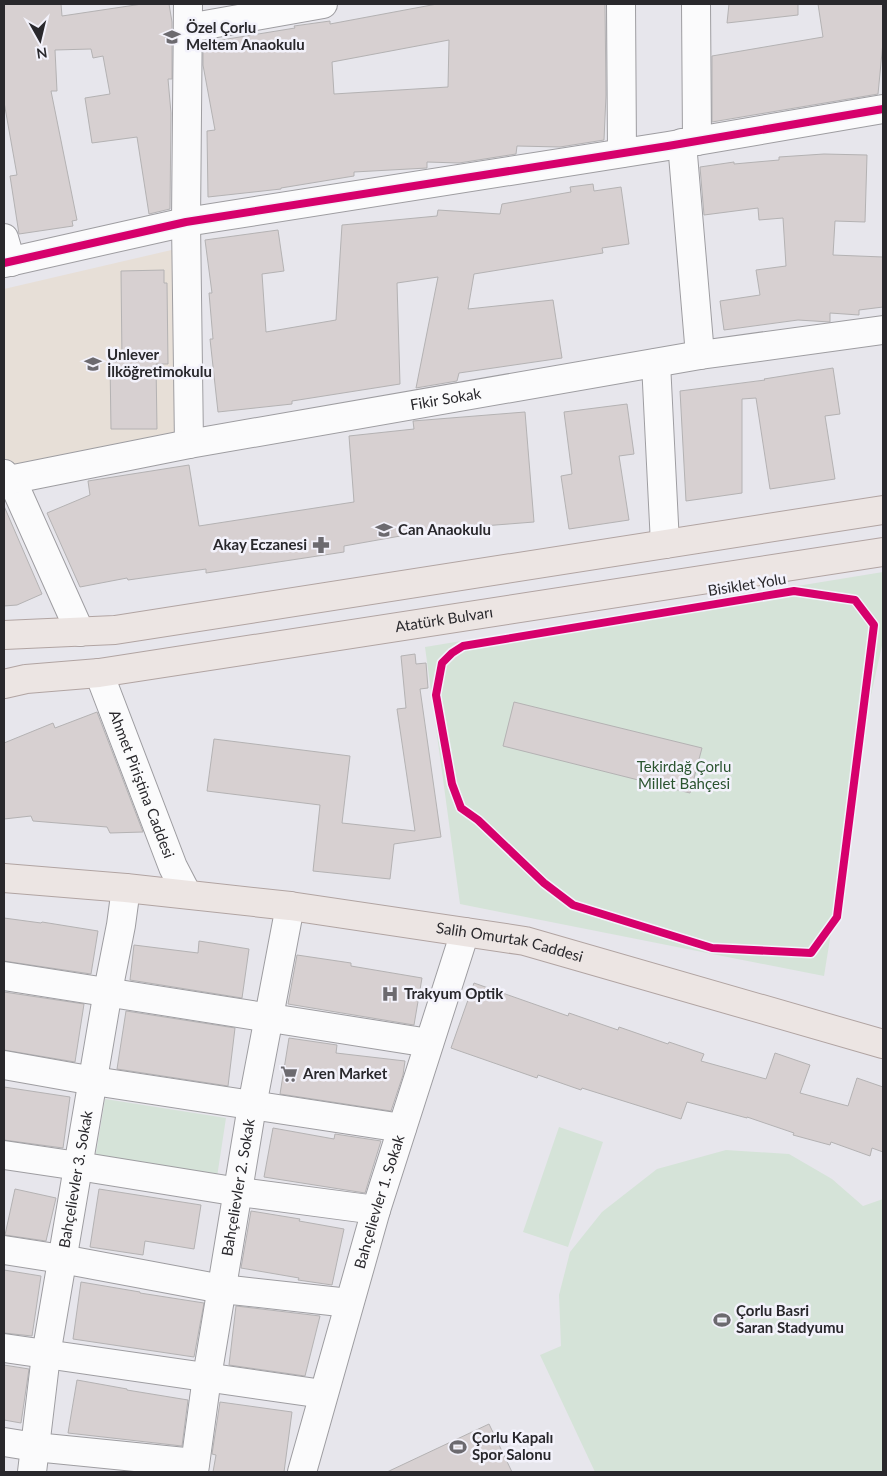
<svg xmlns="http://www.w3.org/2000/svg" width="887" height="1476" viewBox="0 0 887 1476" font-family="Lato,sans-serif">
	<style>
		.education { fill: #e7dfd7 }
		.green { fill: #d5e3d8 }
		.building { fill: #d7d0d1; stroke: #b4b2b3; fill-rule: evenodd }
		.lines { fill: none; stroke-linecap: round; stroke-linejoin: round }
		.minor-casing { stroke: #9e9da1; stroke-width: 30 }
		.major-casing { stroke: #b1a4a2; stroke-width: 30 }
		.minor { stroke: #fbfbfc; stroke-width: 28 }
		.major { stroke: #ece5e3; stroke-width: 28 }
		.cycleway-casing { stroke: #f3f2fb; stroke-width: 11 }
		.cycleway { stroke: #d6006c; stroke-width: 8 }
		.labels { text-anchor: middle; stroke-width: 5; stroke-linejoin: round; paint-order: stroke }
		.poi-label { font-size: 15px; font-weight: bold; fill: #29282c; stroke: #f3f2fb; text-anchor: start }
		.street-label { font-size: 15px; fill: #29282c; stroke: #f3f2fb }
		.park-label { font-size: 15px; fill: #2a542f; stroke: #f3f2fb }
	</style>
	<rect width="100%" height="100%" fill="#e7e6ec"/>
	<path class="education" d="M 180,248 L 184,440 L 9,469 L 4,462 L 4,289 Z"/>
	<path class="green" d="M 883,572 L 883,641 L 865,722 L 824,976 L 460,904 L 425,647 Z
		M 105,1099 L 226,1118 L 217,1177 L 95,1159 Z
		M 559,1127 L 603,1142 L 568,1247 L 523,1232 Z
		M 726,1150 L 789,1154 L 832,1179 L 863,1206 L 883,1199 L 883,1472 L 595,1472 L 540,1355 L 561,1346 L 559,1295 L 570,1252 L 602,1212 L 657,1169 Z"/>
	<path class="building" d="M 4,4 L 61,4 L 62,16 L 142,4 L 169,4 L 172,22 L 172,79 L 168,79 L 171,113 L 170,209 L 149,214 L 137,137 L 92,143 L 85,98 L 110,94 L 103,56 L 93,58 L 91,49 L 55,50 L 57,91 L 51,91 L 77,220 L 72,221 L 73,226 L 19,234 L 10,176 L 17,175 L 4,102 Z
		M 437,4 L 605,4 L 606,95 L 604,140 L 560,147 L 517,146 L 516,154 L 459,163 L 427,162 L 427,168 L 354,172 L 354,176 L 281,188 L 281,189 L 208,197 L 207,131 L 215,130 L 203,65 L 203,43 L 295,28 L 294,26 L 330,21 L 330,24 ZM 449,40 L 448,87 L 334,94 L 332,62 Z
		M 729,4 L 798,4 L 798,15 L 727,23 Z
		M 818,4 L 883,4 L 883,42 L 878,94 L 712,122 L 712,56 L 823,37 Z
		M 824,154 L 867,155 L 865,222 L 835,221 L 833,255 L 883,257 L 883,307 L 859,310 L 859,315 L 830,313 L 830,322 L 798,320 L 724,330 L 720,301 L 760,295 L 756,270 L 786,266 L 783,218 L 759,220 L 758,208 L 704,215 L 700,167 L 734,162 L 734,164 L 779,160 L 779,157 Z
		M 593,184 L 594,191 L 621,187 L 629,244 L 602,248 L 603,253 L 474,274 L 468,309 L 553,300 L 562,358 L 459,373 L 457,381 L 416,388 L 438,277 L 397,283 L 400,384 L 292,401 L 292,404 L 218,412 L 210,339 L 213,339 L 209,293 L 212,293 L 205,240 L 278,230 L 284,271 L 262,274 L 266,332 L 336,320 L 342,225 L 437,216 L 438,210 L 500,214 L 502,204 L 571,192 L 570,187 Z
		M 164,270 L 164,283 L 167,283 L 168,364 L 156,364 L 157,429 L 111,429 L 110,362 L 122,361 L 121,271 Z
		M 833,368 L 840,414 L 825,416 L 835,479 L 770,489 L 756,398 L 742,399 L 742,493 L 686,501 L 680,391 L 765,380 L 764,379 Z
		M 627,404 L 634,454 L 619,456 L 629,520 L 569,529 L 561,476 L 572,474 L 564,412 Z
		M 525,412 L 534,522 L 406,532 L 406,535 L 344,546 L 344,552 L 206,573 L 206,569 L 128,580 L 127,578 L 80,587 L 47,513 L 90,495 L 88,481 L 189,465 L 199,526 L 354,502 L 349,436 L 414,429 L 413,421 Z
		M 4,506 L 42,594 L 17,605 L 4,606 Z
		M 415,654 L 416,664 L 426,663 L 428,688 L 420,689 L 441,837 L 394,844 L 390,879 L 313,871 L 320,805 L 207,791 L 214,739 L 350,756 L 342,823 L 415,831 L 397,709 L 406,708 L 401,656 Z
		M 514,702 L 702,748 L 690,793 L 503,746 Z
		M 97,712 L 143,832 L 110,833 L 107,827 L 33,821 L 31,816 L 4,819 L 4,743 L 53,723 L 55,728 Z
		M 4,918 L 41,923 L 42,922 L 98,931 L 91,974 L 4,961 Z
		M 199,941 L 249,949 L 242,998 L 130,980 L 134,945 L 198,953 Z
		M 297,955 L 351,963 L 351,966 L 422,978 L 414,1025 L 288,1004 Z
		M 474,983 L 568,1016 L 569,1013 L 618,1030 L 619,1027 L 668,1044 L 669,1042 L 704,1054 L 701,1061 L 766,1079 L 775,1053 L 810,1065 L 800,1093 L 848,1106 L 857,1078 L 883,1087 L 883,1152 L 872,1148 L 870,1156 L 831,1142 L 830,1145 L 793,1135 L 794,1133 L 747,1117 L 747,1118 L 687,1102 L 681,1119 L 582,1088 L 581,1090 L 538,1075 L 537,1078 L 451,1048 Z
		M 4,992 L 84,1004 L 75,1062 L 4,1050 Z
		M 126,1011 L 235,1028 L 228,1086 L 117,1069 Z
		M 289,1038 L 337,1045 L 336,1053 L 405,1061 L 403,1075 L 391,1111 L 280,1094 Z
		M 4,1087 L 70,1097 L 63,1148 L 4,1140 Z
		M 273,1128 L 334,1139 L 335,1134 L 381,1141 L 365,1193 L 264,1177 Z
		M 15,1189 L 56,1198 L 46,1241 L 5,1235 Z
		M 99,1189 L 201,1205 L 194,1249 L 145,1241 L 143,1255 L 90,1247 Z
		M 251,1211 L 300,1219 L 299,1221 L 344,1229 L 332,1285 L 298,1280 L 299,1278 L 241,1268 Z
		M 4,1270 L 41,1276 L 32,1336 L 4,1333 Z
		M 81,1282 L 140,1292 L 140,1293 L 204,1303 L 194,1357 L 73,1339 Z
		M 236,1306 L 320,1316 L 305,1376 L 229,1365 Z
		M 4,1365 L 29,1369 L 21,1423 L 4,1420 Z
		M 77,1380 L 127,1389 L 127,1390 L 188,1400 L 182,1446 L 68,1433 Z
		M 220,1402 L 292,1412 L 284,1472 L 213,1472 L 216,1455 L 212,1454 Z
		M 489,1424 L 512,1472 L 387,1472 Z"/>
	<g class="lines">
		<g class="minor-casing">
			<g id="minor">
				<path d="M 188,4 L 186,222 L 189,444"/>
				<path d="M 621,4 L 622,153"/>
				<path d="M 696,4 L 697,141"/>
				<path d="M 188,28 L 323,4"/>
				<path d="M 682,143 L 700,355"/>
				<path d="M 4,238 L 11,262"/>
				<path d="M 4,263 L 186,222 L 668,146 L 883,109"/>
				<path d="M 656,363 L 665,544"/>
				<path d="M 4,474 L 16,489 L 80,632"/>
				<path id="s1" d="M 9,480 L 189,444 L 700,355 L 883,330"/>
				<path id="s2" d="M 99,673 L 173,867 L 187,894"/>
				<path d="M 4,976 L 429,1043"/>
				<path d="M 4,1065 L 94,1081 L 402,1128"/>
				<path d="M 4,1155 L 78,1166 L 239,1192 L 376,1210"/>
				<path d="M 4,1250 L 62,1259 L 222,1289 L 349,1303"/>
				<path d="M 4,1348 L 323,1394"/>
				<path d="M 4,1442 L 35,1447 L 195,1463"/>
				<path id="s3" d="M 32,1472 L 46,1355 L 108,991 L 121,925 L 126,888"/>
				<path id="s4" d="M 194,1472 L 207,1377 L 252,1106 L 290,906"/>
				<path id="s5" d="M 302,1472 L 376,1210 L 465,932"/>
			</g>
		</g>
		<g class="major-casing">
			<g id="major">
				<path d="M 4,635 L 115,630 L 883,510"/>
				<path id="s6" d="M 4,684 L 26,679 L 99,673 L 883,552"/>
				<path id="s7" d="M 4,878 L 126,888 L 290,906 L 525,941 L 883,1044"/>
			</g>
		</g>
		<use href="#minor" class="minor"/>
		<use href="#major" class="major"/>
		<g class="cycleway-casing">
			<path id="cycleway" d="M 4,263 L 186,222 L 668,146 L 883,109
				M 794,591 L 855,600 L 874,625 L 837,917 L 811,953 L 712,948 L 573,905 L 544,883 L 478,820 L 461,808 L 452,784 L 436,695 L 442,663 L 452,653 L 463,646 Z"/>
		</g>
		<use href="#cycleway" class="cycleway"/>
	</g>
	<defs>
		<g id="school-bare" transform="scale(1.35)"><path d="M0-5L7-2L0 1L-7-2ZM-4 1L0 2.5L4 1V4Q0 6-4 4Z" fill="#6c6a6f" stroke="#f3f2fb" stroke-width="2.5" paint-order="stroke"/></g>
		<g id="pharmacy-bare" transform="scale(1.35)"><path d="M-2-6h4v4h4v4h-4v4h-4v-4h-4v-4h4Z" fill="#6c6a6f" stroke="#f3f2fb" stroke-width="2.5" paint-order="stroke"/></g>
		<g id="hospital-bare" transform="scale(1.35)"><path d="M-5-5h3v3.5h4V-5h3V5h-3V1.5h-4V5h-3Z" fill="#6c6a6f" stroke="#f3f2fb" stroke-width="2.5" paint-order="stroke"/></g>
		<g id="supermarket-bare" transform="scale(1.35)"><path d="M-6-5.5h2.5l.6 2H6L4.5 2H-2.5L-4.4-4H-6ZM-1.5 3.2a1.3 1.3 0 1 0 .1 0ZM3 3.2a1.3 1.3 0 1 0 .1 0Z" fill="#6c6a6f" stroke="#f3f2fb" stroke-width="2.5" paint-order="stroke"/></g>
		<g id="stadium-bare" transform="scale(1.35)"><path d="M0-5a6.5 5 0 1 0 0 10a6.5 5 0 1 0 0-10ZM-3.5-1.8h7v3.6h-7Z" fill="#6c6a6f" stroke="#f3f2fb" stroke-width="2.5" paint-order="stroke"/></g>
	</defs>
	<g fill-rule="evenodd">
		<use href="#school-bare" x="172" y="37"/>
		<use href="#school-bare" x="93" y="364"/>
		<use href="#school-bare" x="384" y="530"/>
		<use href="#pharmacy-bare" x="321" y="545"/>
		<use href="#hospital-bare" x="390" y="994"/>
		<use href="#supermarket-bare" x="289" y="1074"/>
		<use href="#stadium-bare" x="722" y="1320"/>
		<use href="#stadium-bare" x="458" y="1447"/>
	</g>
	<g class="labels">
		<g class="poi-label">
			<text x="186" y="33">Özel Çorlu<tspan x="186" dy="17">Meltem Anaokulu</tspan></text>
			<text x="107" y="360">Unlever<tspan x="107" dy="17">İlköğretimokulu</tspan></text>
			<text x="398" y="535">Can Anaokulu</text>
			<text x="307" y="550" text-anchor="end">Akay Eczanesi</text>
			<text x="404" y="999">Trakyum Optik</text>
			<text x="303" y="1079">Aren Market</text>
			<text x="736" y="1316">Çorlu Basri<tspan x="736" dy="17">Saran Stadyumu</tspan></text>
			<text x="472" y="1443">Çorlu Kapalı<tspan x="472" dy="17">Spor Salonu</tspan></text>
		</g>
		<g class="street-label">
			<text dy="5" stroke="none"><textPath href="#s1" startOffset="444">Fikir Sokak</textPath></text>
			<text transform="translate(747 585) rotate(-9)" y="5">Bisiklet Yolu</text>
			<text dy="5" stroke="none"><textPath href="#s6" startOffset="445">Atatürk Bulvarı</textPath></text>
			<text dy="5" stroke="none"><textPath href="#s2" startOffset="119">Ahmet Piriştina Caddesi</textPath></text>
			<text dy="5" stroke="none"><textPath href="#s7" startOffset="510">Salih Omurtak Caddesi</textPath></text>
			<text dy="5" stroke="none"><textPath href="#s3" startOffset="296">Bahçelievler 3. Sokak</textPath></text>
			<text dy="5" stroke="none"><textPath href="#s4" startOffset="288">Bahçelievler 2. Sokak</textPath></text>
			<text dy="5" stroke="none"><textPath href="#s5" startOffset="281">Bahçelievler 1. Sokak</textPath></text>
		</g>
		<g class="park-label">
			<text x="684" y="772">Tekirdağ Çorlu<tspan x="684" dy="17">Millet Bahçesi</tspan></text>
		</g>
	</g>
	<rect width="887" height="1476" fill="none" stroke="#29282c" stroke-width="10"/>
	<g transform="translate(40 40) rotate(172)" stroke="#f3f2fb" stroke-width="4" paint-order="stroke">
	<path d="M0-4L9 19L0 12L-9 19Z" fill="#29282c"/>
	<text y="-8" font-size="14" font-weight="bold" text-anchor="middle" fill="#29282c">N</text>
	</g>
</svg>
